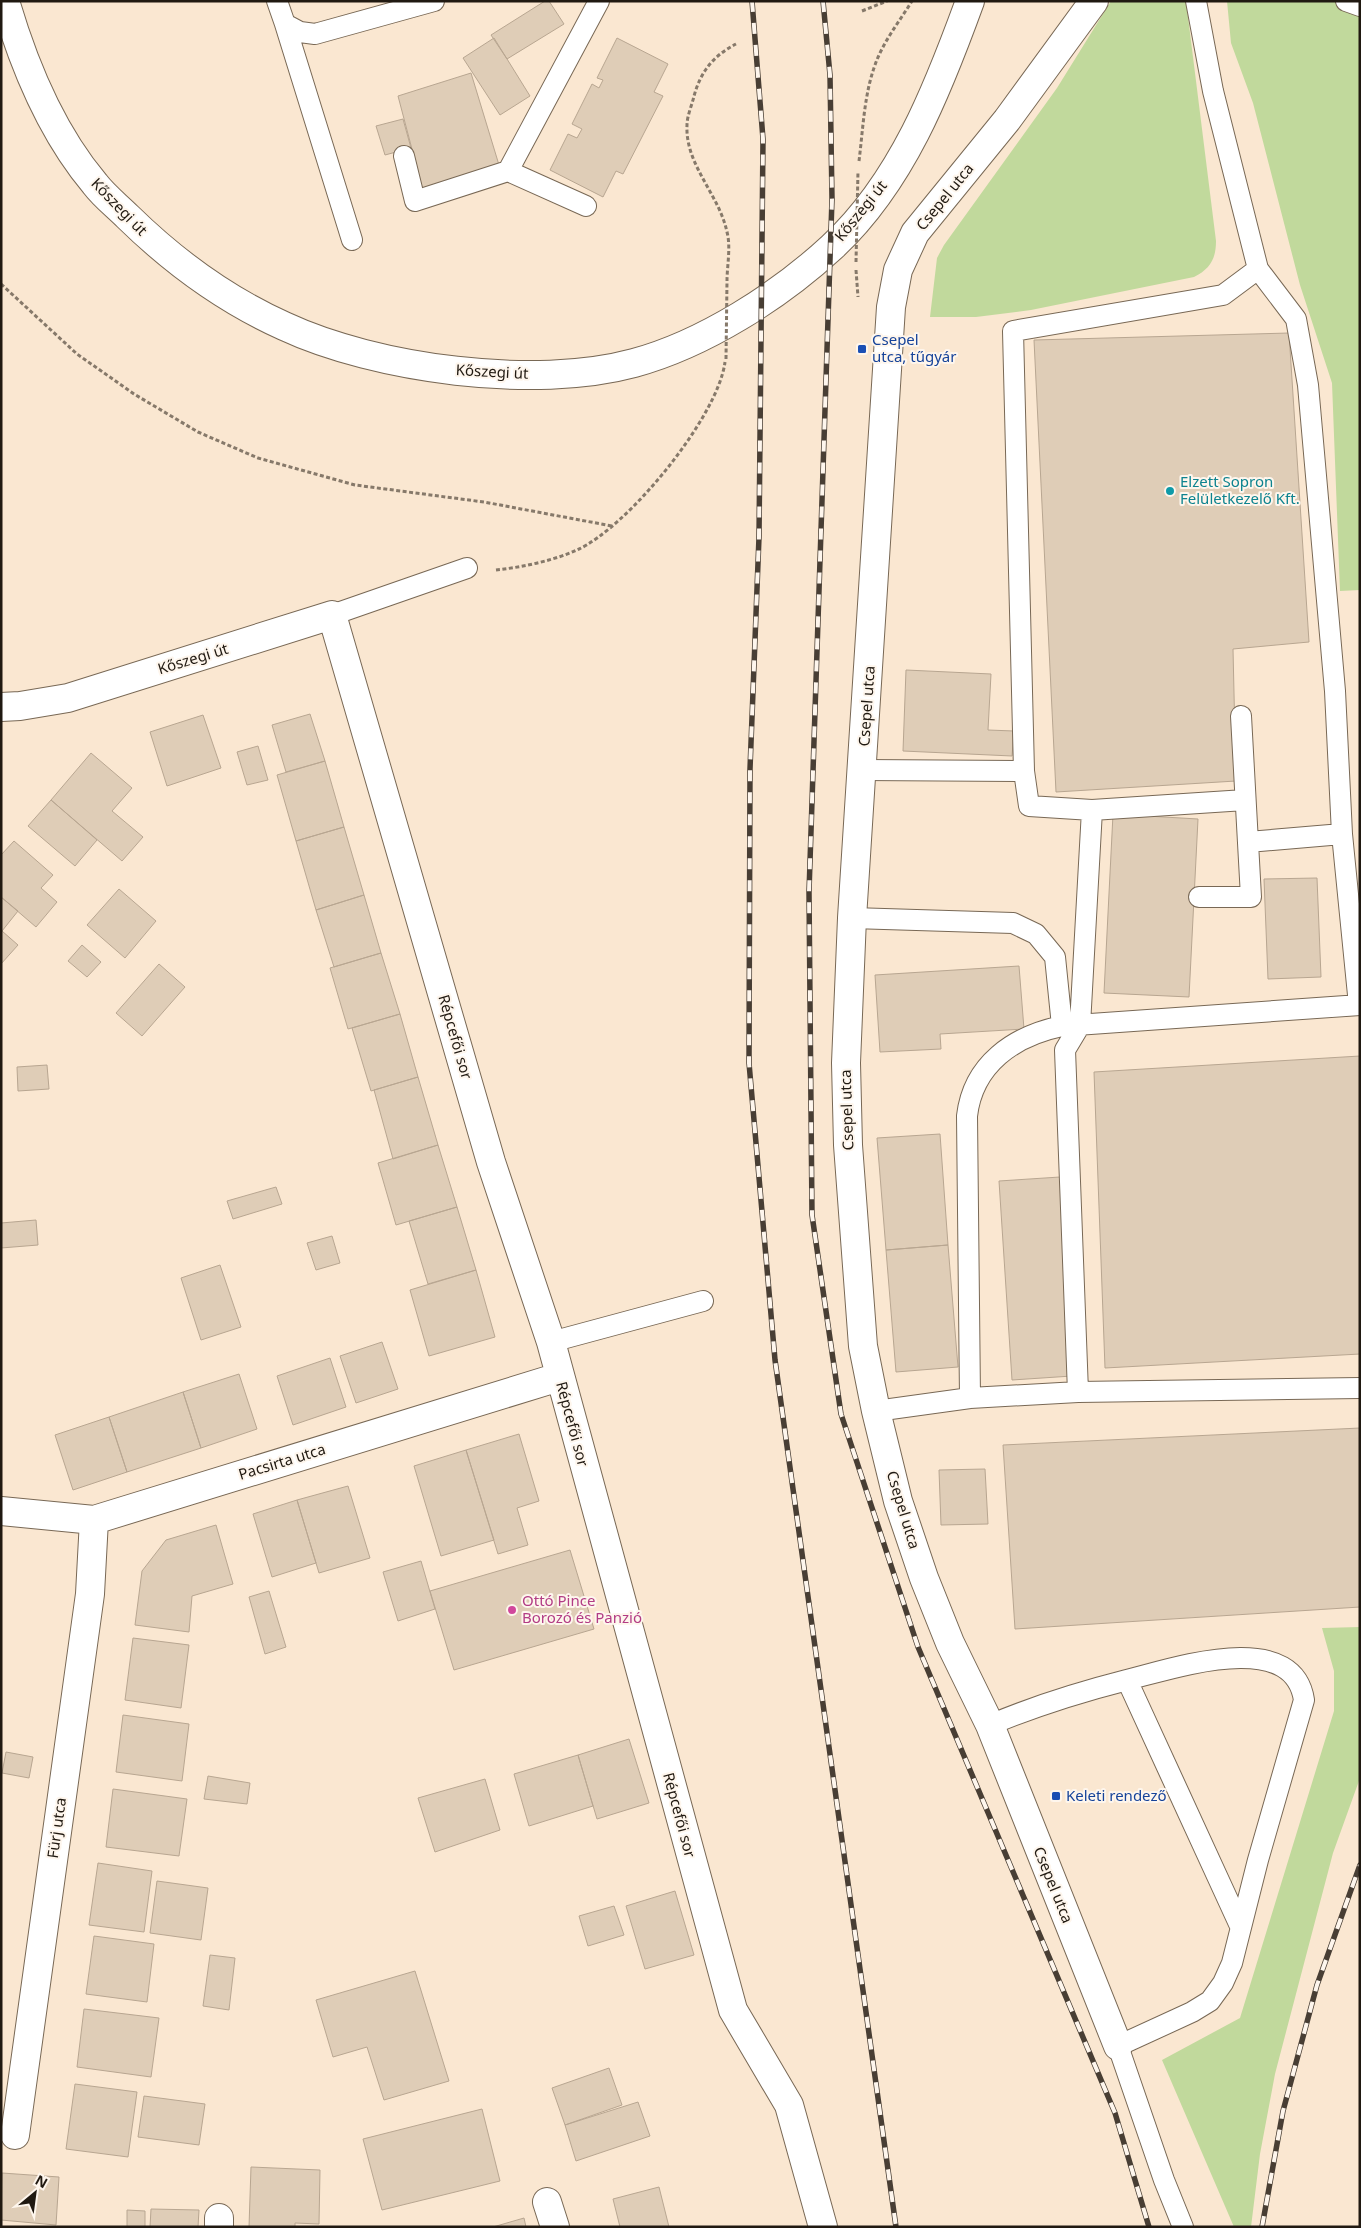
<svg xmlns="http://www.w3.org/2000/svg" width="1361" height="2228" viewBox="0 0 1361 2228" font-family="'Noto Sans',sans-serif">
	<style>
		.green { fill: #c1d99c }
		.building { fill: #dfcdb7; stroke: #b8a691 }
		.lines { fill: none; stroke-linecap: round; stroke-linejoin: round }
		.service-casing { stroke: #786855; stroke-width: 22 }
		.minor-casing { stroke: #786855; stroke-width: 30 }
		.secondary-casing { stroke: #786855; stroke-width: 30 }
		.path { stroke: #86796a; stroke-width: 3; stroke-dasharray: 4 2.5; stroke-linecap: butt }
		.service { stroke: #fff; stroke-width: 20 }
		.minor { stroke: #fff; stroke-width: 28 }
		.secondary { stroke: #fff; stroke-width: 28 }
		.rail-casing { stroke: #483e34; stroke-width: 5.5 }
		.rail { stroke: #fef6ed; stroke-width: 4; stroke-dasharray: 11; stroke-linecap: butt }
		.path-bridge { stroke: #86796a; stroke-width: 3; stroke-dasharray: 4 2.5; stroke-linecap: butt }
		.transit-dot { fill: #1a4fb4; stroke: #fef6ed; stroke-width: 2 }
		.culture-dot { fill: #0f9aa8; stroke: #fef6ed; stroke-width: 2 }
		.hotel-dot { fill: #d1479c; stroke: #fef6ed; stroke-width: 2 }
		.labels { text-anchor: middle; stroke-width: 4; stroke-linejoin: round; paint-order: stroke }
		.street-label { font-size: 15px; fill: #201911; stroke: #fef6ed }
		.transit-label { font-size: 15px; fill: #164399; stroke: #fef6ed; text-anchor: start }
		.culture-label { font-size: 15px; fill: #0d838f; stroke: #fef6ed; text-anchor: start }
		.hotel-label { font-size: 15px; fill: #b23c85; stroke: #fef6ed; text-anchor: start }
	</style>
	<rect width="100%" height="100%" fill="#fae7d1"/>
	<path class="green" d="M 1111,1 L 1186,1 L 1216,241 C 1216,259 1210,269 1194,277 L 1031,310 L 976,317 L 930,317 L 937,258 L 944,245 L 1057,88 Z
		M 1227,1 L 1360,1 L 1360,590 L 1340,591 L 1332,383 L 1300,285 L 1253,103 L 1231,43 Z
		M 1360,1627 L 1360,1778 L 1333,1853 L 1275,2074 L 1260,2154 L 1251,2227 L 1234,2227 L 1162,2060 L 1240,2018 L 1334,1711 L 1334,1671 L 1322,1628 Z"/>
	<path class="building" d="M 545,1 L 549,1 L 564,24 L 507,59 L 491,35 Z
		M 494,38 L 530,96 L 500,115 L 463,58 Z
		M 617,38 L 668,64 L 654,92 L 663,96 L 623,174 L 616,171 L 603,197 L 550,170 L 568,134 L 577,138 L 582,129 L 572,124 L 592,84 L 599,88 L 603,80 L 597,78 Z
		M 471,73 L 499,165 L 423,191 L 398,96 Z
		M 403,119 L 411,148 L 385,155 L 376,126 Z
		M 1289,333 L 1309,642 L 1233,649 L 1236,781 L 1056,792 L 1034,340 Z
		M 906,670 L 991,674 L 988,730 L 1014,731 L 1012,756 L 903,751 Z
		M 310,714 L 325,761 L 286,772 L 272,725 Z
		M 203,715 L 221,768 L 167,786 L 150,732 Z
		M 258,746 L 268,780 L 247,785 L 237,752 Z
		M 91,753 L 132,788 L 112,811 L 143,837 L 122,861 L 51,800 Z
		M 325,761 L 344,827 L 296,841 L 277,775 Z
		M 51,800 L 97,840 L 75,866 L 28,826 Z
		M 1113,814 L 1198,819 L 1189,997 L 1104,993 Z
		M 344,827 L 364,895 L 316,910 L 296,841 Z
		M 14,841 L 53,875 L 41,888 L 57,902 L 36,927 L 1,897 L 1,855 Z
		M 1317,878 L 1321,977 L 1268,979 L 1264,879 Z
		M 119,889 L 156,921 L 125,958 L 87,925 Z
		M 364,895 L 381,953 L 334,967 L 316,910 Z
		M 1,897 L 18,911 L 2,931 L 18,945 L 1,964 Z
		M 82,945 L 101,962 L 87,977 L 68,961 Z
		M 381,953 L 400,1014 L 348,1029 L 330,968 Z
		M 159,964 L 185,987 L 142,1036 L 116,1013 Z
		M 1019,966 L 1024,1029 L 940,1034 L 941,1049 L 880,1052 L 875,975 Z
		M 400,1014 L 418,1077 L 371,1091 L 352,1028 Z
		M 1360,1056 L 1360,1354 L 1105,1368 L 1094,1072 Z
		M 47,1065 L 49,1089 L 18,1091 L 17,1067 Z
		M 418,1077 L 438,1145 L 393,1159 L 374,1090 Z
		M 940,1134 L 948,1245 L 886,1250 L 877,1138 Z
		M 438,1145 L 457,1207 L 396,1225 L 378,1163 Z
		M 1060,1177 L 1072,1376 L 1012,1380 L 999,1181 Z
		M 276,1187 L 282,1204 L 233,1219 L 227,1201 Z
		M 457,1207 L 476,1270 L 428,1284 L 409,1221 Z
		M 36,1220 L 38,1245 L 1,1248 L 1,1223 Z
		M 332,1236 L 340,1263 L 316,1270 L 307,1243 Z
		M 948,1245 L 958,1367 L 896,1372 L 886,1250 Z
		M 220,1265 L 241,1327 L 201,1340 L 181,1278 Z
		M 476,1270 L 495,1337 L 429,1356 L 410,1290 Z
		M 382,1342 L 398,1389 L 356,1403 L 340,1356 Z
		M 330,1358 L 346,1407 L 293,1425 L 277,1376 Z
		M 239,1374 L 257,1429 L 201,1448 L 183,1392 Z
		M 183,1392 L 201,1448 L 127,1472 L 109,1417 Z
		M 109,1417 L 127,1472 L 73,1490 L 55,1435 Z
		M 1360,1428 L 1360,1607 L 1015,1629 L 1003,1445 Z
		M 519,1434 L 539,1501 L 517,1508 L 528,1545 L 498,1554 L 466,1450 Z
		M 466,1450 L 494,1540 L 441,1556 L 414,1466 Z
		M 985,1469 L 988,1524 L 941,1525 L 939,1470 Z
		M 348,1486 L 370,1558 L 319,1573 L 297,1500 Z
		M 297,1500 L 316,1563 L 272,1577 L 253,1514 Z
		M 216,1525 L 233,1584 L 192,1596 L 189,1632 L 135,1625 L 142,1571 L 166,1540 Z
		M 570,1550 L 594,1629 L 454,1670 L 430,1591 Z
		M 421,1561 L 435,1609 L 398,1621 L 383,1572 Z
		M 269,1591 L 286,1647 L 265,1654 L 249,1597 Z
		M 133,1638 L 189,1645 L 181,1708 L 125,1700 Z
		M 123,1715 L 189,1724 L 182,1781 L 116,1772 Z
		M 629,1739 L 649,1803 L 597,1819 L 578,1755 Z
		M 6,1752 L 33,1757 L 29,1778 L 2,1773 Z
		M 578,1755 L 593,1806 L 529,1826 L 514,1774 Z
		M 208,1776 L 250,1783 L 247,1804 L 204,1799 Z
		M 485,1779 L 500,1830 L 435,1852 L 418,1798 Z
		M 113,1789 L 187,1799 L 179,1856 L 106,1847 Z
		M 98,1863 L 152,1871 L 144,1932 L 89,1925 Z
		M 157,1881 L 208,1888 L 201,1940 L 150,1933 Z
		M 675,1891 L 694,1955 L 645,1969 L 626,1906 Z
		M 614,1906 L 624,1935 L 588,1946 L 579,1916 Z
		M 94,1936 L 154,1944 L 147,2002 L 86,1994 Z
		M 210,1955 L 235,1958 L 229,2010 L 203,2006 Z
		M 415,1971 L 449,2081 L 384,2100 L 367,2047 L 333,2057 L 316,2000 Z
		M 84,2009 L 159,2018 L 151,2077 L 77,2067 Z
		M 609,2068 L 622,2105 L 565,2125 L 552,2088 Z
		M 75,2084 L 137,2092 L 128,2157 L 66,2149 Z
		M 144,2096 L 205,2104 L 199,2145 L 138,2137 Z
		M 638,2102 L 650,2136 L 576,2161 L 565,2125 Z
		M 482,2109 L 500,2181 L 382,2210 L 363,2139 Z
		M 251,2167 L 320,2170 L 319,2224 L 295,2223 L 295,2227 L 249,2227 Z
		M 2,2173 L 59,2177 L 56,2225 L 1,2220 Z
		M 659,2187 L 669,2227 L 620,2227 L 613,2199 Z
		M 151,2209 L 199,2210 L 198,2227 L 150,2227 Z
		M 127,2210 L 145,2211 L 145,2227 L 127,2227 Z
		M 524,2218 L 526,2227 L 493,2227 Z"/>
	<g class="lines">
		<g class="service-casing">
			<path id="service" d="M 277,1 L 285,24 L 300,32 L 315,34 L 434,1
				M 1196,1 L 1213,91 L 1258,269 L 1296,319 L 1308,385 L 1335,691 L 1342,834 L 1359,1005
				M 1346,1 L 1360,6
				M 285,24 L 352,240
				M 404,156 L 415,201 L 508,171
				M 586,206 L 508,171 L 599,1
				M 332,615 L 467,568
				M 863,770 L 1024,771
				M 1245,800 L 1092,810 L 1029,806 L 1024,771 L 1013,331 L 1223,295 L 1258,269
				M 1248,842 L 1342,834
				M 1199,897 L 1251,897 L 1241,716
				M 852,918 L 1013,923 L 1036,934 L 1055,957 L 1062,1026
				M 551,1342 L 703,1301
				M 1078,1392 L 1065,1050 L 1080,1025 L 1092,810
				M 970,1398 L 967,1116 C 973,1064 1014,1036 1062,1026 L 1360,1005
				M 876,1411 L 970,1398 L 1078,1392 L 1360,1388
				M 1127,1680 C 1172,1669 1293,1627 1304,1700 L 1258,1860 L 1232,1963 L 1223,1983 L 1210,2001 L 1192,2012 L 1118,2046 L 1164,2180 L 1183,2227
				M 990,1725 C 1035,1706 1080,1692 1127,1680 L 1240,1926"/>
		</g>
		<g class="minor-casing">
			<path id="minor" d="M 1094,1 L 1007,120 L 915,233 L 898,270 L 891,307 L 852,918 L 846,1063 L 848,1145 L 863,1346 L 876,1411 L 898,1501 L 924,1578 L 950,1643 L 990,1725 L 1118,2046
				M 1,707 L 20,706 L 68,698 L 332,615 L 491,1162 L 551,1342 L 733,2010 L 789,2105 L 823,2227
				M 1,1511 L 94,1520 L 559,1377
				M 15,2135 L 90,1594 L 94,1520
				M 547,2202 L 555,2227
				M 219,2227 L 219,2218"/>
		</g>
		<g class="secondary-casing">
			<path id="secondary" d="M 5,1 C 24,66 51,132 95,184 C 104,196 117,206 128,217 C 174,262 224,299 284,326 C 376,369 535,390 634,363 C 704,344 779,296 832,247 C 902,182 938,89 970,1"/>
		</g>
		<path class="path" d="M 862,11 L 887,1
			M 859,161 C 863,130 864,95 875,65 C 883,42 899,22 912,1
			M 856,270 L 858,297
			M 727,281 C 727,266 731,247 727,232 C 719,194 685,165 687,125 C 687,116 692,105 694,96 C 701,71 713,56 736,44
			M 1,284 L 77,354 L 134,394 L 198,432 L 258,458 L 355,485 L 484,502 L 612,526
			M 496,570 C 523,567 552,561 577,550 C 628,527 718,417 725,362"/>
		<use href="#service" class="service"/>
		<use href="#minor" class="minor"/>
		<use href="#secondary" class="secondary"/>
		<g class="rail-casing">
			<path id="rail" d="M 752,1 L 763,139 L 759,537 L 750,769 L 749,1063 L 775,1360 L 896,2227
				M 823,1 L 830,75 L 832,199 L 809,892 L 812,1215 L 841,1414 L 918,1647 L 1115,2113 L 1149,2227
				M 1262,2227 L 1283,2111 L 1317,1985 L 1360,1865"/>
		</g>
		<use href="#rail" class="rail"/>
		<path class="path-bridge" d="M 856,262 L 858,171
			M 726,359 L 727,281"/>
	</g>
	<g class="transit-dot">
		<rect x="857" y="344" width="10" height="10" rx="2.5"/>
		<rect x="1051" y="1791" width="10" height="10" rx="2.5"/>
	</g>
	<circle class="culture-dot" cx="1170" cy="491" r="5"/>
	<circle class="hotel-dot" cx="512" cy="1610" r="5"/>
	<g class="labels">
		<g class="street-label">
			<text transform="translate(945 197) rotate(-51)" y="5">Csepel utca</text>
			<text transform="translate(119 207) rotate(46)" y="5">Kőszegi út</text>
			<text transform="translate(861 211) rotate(-51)" y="5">Kőszegi út</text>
			<text transform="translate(492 372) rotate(3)" y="5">Kőszegi út</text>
			<text transform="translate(193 659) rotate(-17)" y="5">Kőszegi út</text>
			<text transform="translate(867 706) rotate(-86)" y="5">Csepel utca</text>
			<text transform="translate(455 1037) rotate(74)" y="5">Répcefői sor</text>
			<text transform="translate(847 1110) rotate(-92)" y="5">Csepel utca</text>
			<text transform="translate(572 1424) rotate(75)" y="5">Répcefői sor</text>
			<text transform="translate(282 1462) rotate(-17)" y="5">Pacsirta utca</text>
			<text transform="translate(903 1510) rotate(73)" y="5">Csepel utca</text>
			<text transform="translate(679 1815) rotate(75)" y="5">Répcefői sor</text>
			<text transform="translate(57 1828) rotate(-82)" y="5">Fürj utca</text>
			<text transform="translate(1053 1885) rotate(68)" y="5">Csepel utca</text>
		</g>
		<g class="transit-label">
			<text x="872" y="345">Csepel<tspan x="872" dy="17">utca, tűgyár</tspan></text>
			<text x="1066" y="1801">Keleti rendező</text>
		</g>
		<g class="culture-label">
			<text x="1180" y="487">Elzett Sopron<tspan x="1180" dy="17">Felületkezelő Kft.</tspan></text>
		</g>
		<g class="hotel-label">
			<text x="522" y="1606">Ottó Pince<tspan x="522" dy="17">Borozó és Panzió</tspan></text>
		</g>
	</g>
	<rect width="1361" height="2228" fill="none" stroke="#201911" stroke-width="5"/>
	<g transform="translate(35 2193) rotate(29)" stroke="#fef6ed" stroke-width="4" paint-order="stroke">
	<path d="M0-4L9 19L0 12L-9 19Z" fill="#201911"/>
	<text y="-8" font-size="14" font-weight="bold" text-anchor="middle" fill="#201911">N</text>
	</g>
</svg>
